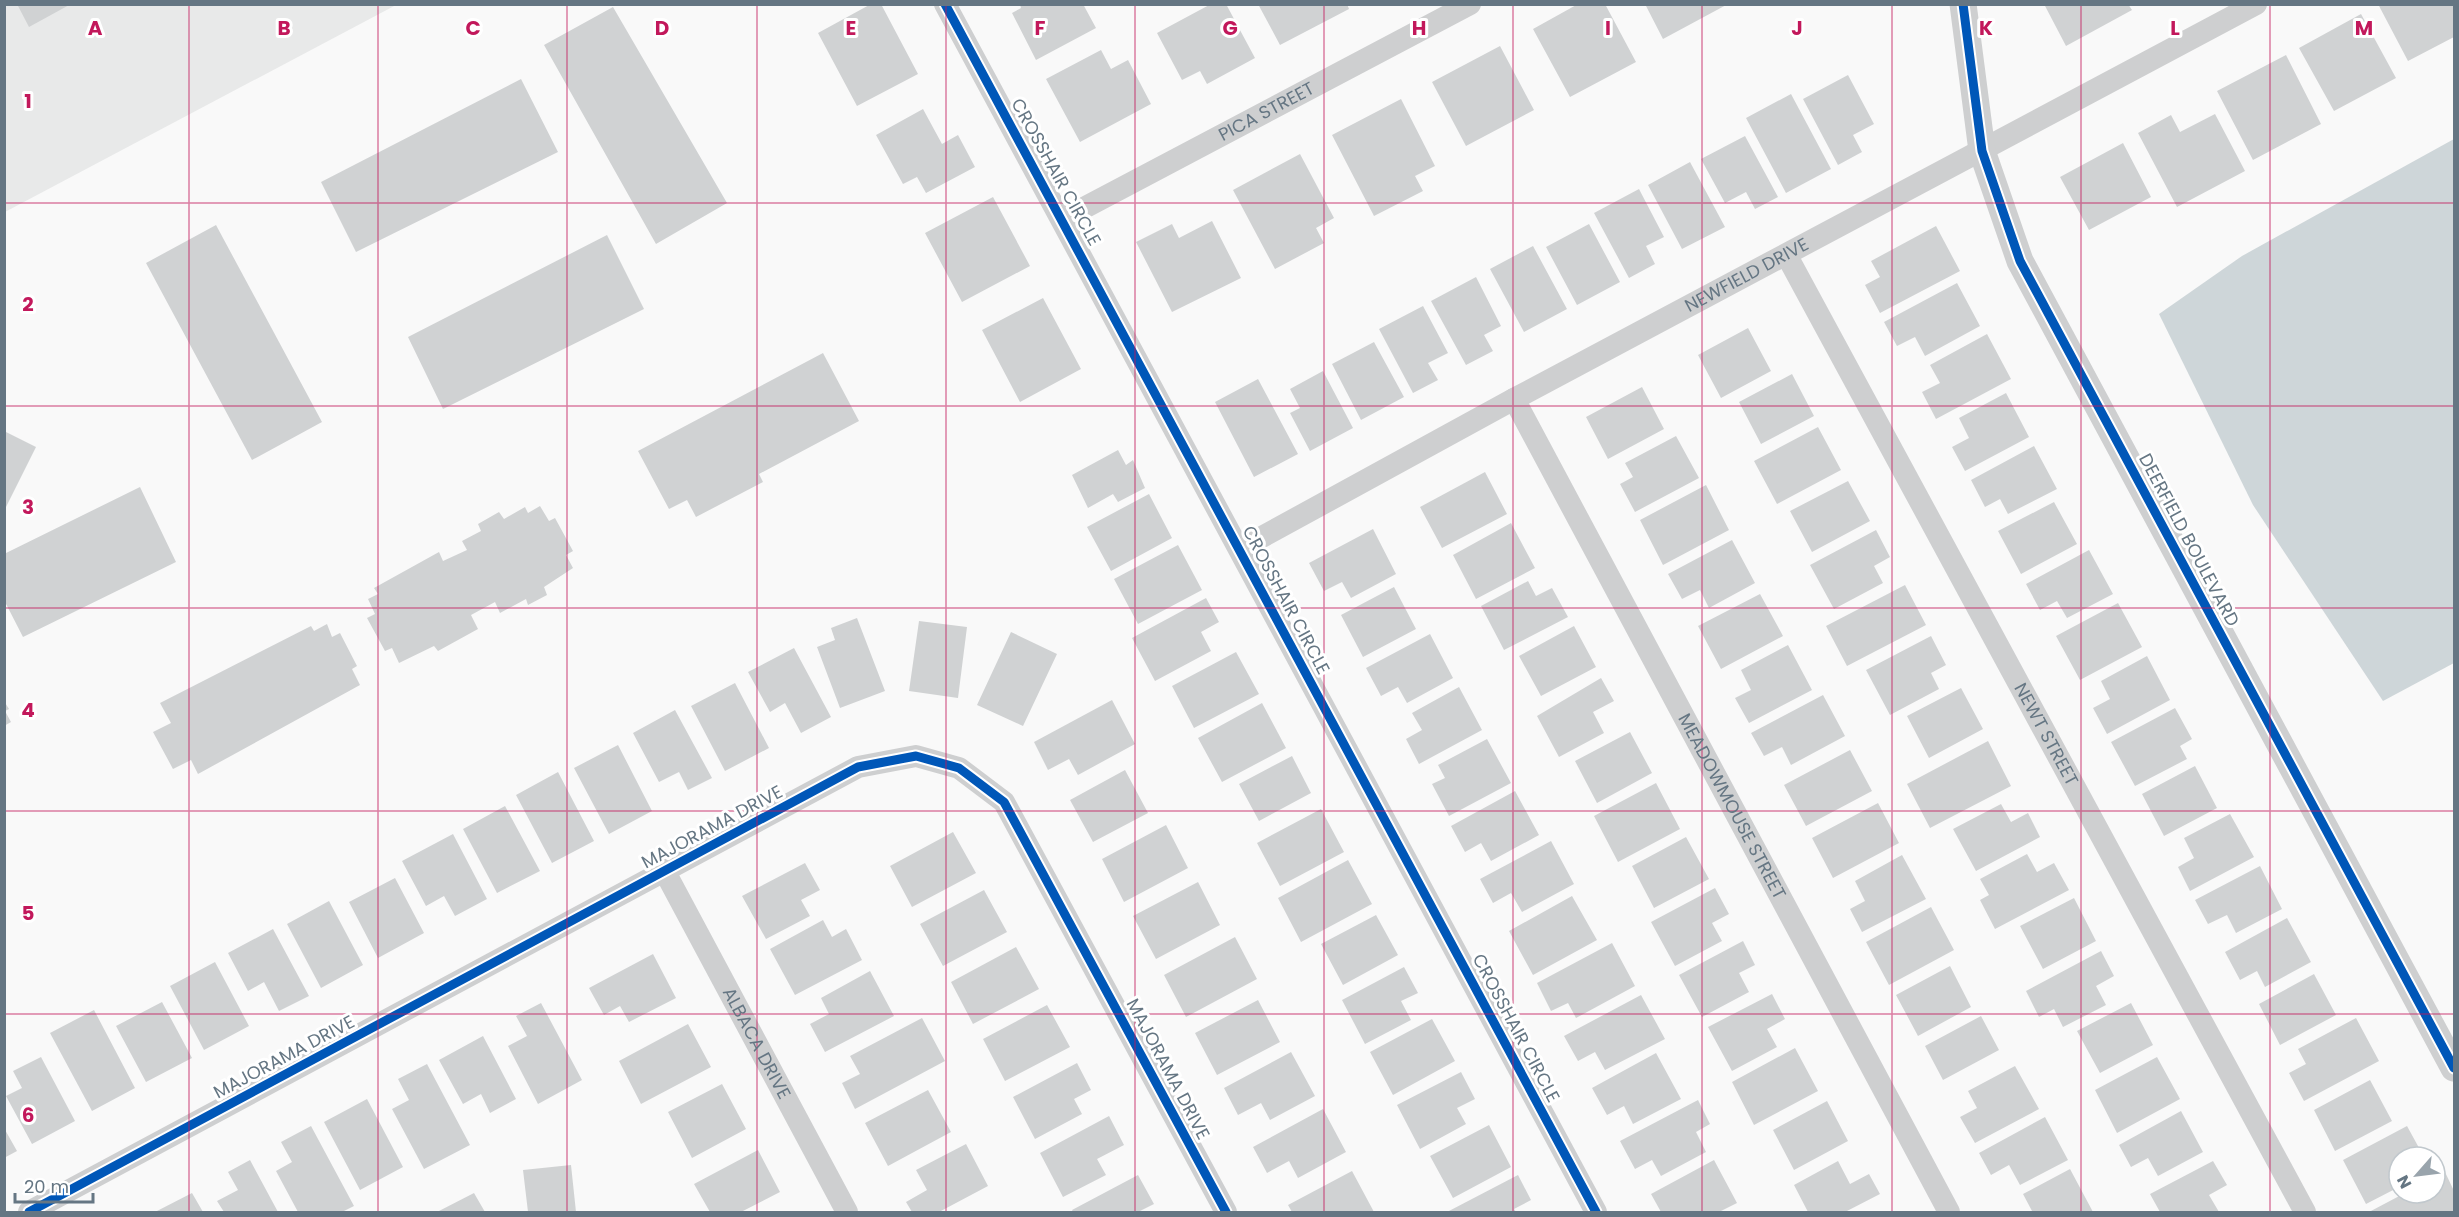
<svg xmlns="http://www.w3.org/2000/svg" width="2459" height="1217" viewBox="0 0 2459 1217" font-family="Poppins,sans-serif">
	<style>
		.built { fill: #e8e9e9 }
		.water { fill: #ced6d9 }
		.building { fill: #d0d2d3 }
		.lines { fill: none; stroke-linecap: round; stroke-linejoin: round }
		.minor { stroke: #cecfd0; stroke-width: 22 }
		.tertiary { stroke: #cecfd0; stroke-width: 27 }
		.cycleway-casing { stroke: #fff; stroke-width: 13 }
		.cycleway { stroke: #0057b8; stroke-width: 9 }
		.grid { fill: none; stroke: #c2185b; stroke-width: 1.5; stroke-opacity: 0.55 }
		.labels { text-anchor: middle; stroke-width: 6; stroke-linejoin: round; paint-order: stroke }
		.street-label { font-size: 18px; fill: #657683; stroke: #fff }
		.grid-label { font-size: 20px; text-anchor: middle; font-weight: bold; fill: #c2185b; stroke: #fff; stroke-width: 6; stroke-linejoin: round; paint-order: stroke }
	</style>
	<rect width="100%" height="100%" fill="#f9f9f9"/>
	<path class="built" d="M 5,5 L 396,5 L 5,212 Z"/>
	<path class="water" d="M 2454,139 L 2454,663 L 2383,701 L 2253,505 L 2159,314 L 2242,256 Z"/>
	<path class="building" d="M 17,4 L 71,4 L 29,27 Z
		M 871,4 L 881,4 L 918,74 L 857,106 L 818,33 Z
		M 1020,4 L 1083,4 L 1096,28 L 1036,60 L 1012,13 L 1021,8 Z
		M 1211,4 L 1226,4 L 1255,58 L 1207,84 L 1200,71 L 1182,80 L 1157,33 Z
		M 1258,4 L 1347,4 L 1349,9 L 1280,45 Z
		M 1578,4 L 1605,4 L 1636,62 L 1570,97 L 1533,29 Z
		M 1645,4 L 1728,4 L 1663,39 Z
		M 2044,4 L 2128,4 L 2132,10 L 2066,46 Z
		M 2378,4 L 2454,4 L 2454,37 L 2408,61 Z
		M 613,7 L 727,203 L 656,244 L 544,45 Z
		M 2361,14 L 2396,78 L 2334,111 L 2299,48 Z
		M 1500,46 L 1534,110 L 1466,146 L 1432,82 Z
		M 1101,50 L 1111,69 L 1128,60 L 1151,104 L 1080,142 L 1046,79 Z
		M 2286,55 L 2321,124 L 2253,160 L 2217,91 Z
		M 1848,75 L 1874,124 L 1853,135 L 1862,152 L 1838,165 L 1803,99 Z
		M 521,79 L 558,152 L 356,252 L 321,182 Z
		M 1791,94 L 1831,169 L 1786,193 L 1746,118 Z
		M 1401,99 L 1435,166 L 1415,176 L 1423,191 L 1374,216 L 1332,135 Z
		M 923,109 L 942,144 L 958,135 L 975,167 L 926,193 L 917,177 L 903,184 L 876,135 Z
		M 2215,114 L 2245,171 L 2177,207 L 2138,133 L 2171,115 L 2180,132 Z
		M 1745,136 L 1778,197 L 1755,209 L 1746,192 L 1725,203 L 1701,159 Z
		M 2123,143 L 2151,197 L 2089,230 L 2060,177 Z
		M 1300,154 L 1334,218 L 1316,228 L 1324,243 L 1275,269 L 1233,190 Z
		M 1690,162 L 1725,227 L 1682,249 L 1648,185 Z
		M 1639,189 L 1664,237 L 1646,246 L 1655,264 L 1629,278 L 1594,213 Z
		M 993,197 L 1030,266 L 962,302 L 925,233 Z
		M 1212,221 L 1241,278 L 1172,312 L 1136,242 L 1172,224 L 1179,238 Z
		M 1589,224 L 1620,282 L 1577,305 L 1546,247 Z
		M 216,225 L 322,422 L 252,460 L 146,263 Z
		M 1936,226 L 1960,271 L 1880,313 L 1865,285 L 1880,277 L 1871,261 Z
		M 607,235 L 644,309 L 443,409 L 408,337 Z
		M 1533,246 L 1567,309 L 1524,332 L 1490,269 Z
		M 1476,277 L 1501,326 L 1484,335 L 1493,351 L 1466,365 L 1431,301 Z
		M 1957,283 L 1980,326 L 1925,356 L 1915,337 L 1897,346 L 1884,322 Z
		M 1043,298 L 1081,369 L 1020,402 L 982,330 Z
		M 1423,306 L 1448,353 L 1428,363 L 1438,380 L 1413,393 L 1379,329 Z
		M 1748,328 L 1771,371 L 1721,398 L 1698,355 Z
		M 1987,334 L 2011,379 L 1936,419 L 1922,392 L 1940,383 L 1930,365 Z
		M 1374,342 L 1404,397 L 1361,420 L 1332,364 Z
		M 823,353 L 859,421 L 759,474 L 763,482 L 696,517 L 687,500 L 669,509 L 638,451 Z
		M 1323,371 L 1353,428 L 1310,451 L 1290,413 L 1300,408 L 1290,389 Z
		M 1792,374 L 1814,416 L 1761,444 L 1739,402 Z
		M 1258,379 L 1298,454 L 1254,477 L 1215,402 Z
		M 1642,387 L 1664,429 L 1608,459 L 1586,417 Z
		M 2006,393 L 2029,437 L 1965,471 L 1952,447 L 1969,438 L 1959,418 Z
		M 1818,427 L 1841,470 L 1777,504 L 1754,461 Z
		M 4,431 L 36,447 L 4,511 Z
		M 1676,436 L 1699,478 L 1635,512 L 1620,484 L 1633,477 L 1625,463 Z
		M 2034,446 L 2057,489 L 2008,514 L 2000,499 L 1985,507 L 1971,480 Z
		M 1118,450 L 1126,465 L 1133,460 L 1145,488 L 1118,502 L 1113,494 L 1088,508 L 1072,475 Z
		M 1485,472 L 1507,514 L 1442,548 L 1420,507 Z
		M 1848,481 L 1870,521 L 1812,552 L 1790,511 Z
		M 1706,485 L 1729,530 L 1663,565 L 1640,520 Z
		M 140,487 L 176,562 L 23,637 L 4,600 L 4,554 Z
		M 1149,494 L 1172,538 L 1111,571 L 1087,527 Z
		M 2054,502 L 2077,544 L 2021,574 L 1998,531 Z
		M 540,506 L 549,521 L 555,518 L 573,551 L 566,555 L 573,568 L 544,587 L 547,595 L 528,605 L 526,599 L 500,613 L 495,602 L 471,615 L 478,629 L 438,651 L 434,646 L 399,663 L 392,648 L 385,651 L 367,618 L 375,614 L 368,599 L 378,594 L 374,588 L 439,552 L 443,561 L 467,550 L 462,541 L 481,531 L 478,524 L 499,512 L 504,519 L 525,507 L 528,513 Z
		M 1511,523 L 1535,568 L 1476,599 L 1453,555 Z
		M 1373,529 L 1396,574 L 1351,598 L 1342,582 L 1324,591 L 1309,563 Z
		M 1876,530 L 1890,557 L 1874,566 L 1883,583 L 1834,609 L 1810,565 Z
		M 1732,540 L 1755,583 L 1709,608 L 1700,590 L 1682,599 L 1668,574 Z
		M 1178,545 L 1202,590 L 1138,624 L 1114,579 Z
		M 2089,550 L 2113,594 L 2067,618 L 2057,601 L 2040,610 L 2026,584 Z
		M 1528,581 L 1536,596 L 1552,588 L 1568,617 L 1504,650 L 1481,606 Z
		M 1905,585 L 1926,625 L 1847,666 L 1826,626 Z
		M 1394,587 L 1416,629 L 1363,657 L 1341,615 Z
		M 1760,594 L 1783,636 L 1721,669 L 1698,626 Z
		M 1206,598 L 1219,622 L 1201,632 L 1211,651 L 1155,681 L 1132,638 Z
		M 2118,603 L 2142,647 L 2080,680 L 2056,636 Z
		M 857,618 L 885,691 L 840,708 L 817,647 L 835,640 L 831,628 Z
		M 919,621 L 967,627 L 958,698 L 909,691 Z
		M 327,624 L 332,637 L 340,633 L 357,666 L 352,669 L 360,685 L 198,774 L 191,760 L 173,769 L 153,732 L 171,723 L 160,703 L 311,626 L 314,631 Z
		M 1574,626 L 1596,667 L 1541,696 L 1519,656 Z
		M 1011,632 L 1057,654 L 1023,726 L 977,705 Z
		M 1430,634 L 1453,678 L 1407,703 L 1398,687 L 1381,696 L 1366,668 Z
		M 1931,636 L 1946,665 L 1931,673 L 1939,689 L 1890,715 L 1866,670 Z
		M 1788,645 L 1812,690 L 1749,723 L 1735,698 L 1751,690 L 1741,670 Z
		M 794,648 L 831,717 L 801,733 L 785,703 L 770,712 L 748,672 Z
		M 1236,652 L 1259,694 L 1194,728 L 1172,686 Z
		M 2147,656 L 2170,700 L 2107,734 L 2093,708 L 2110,699 L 2101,681 Z
		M 1601,678 L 1614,701 L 1593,712 L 1604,733 L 1559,757 L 1537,716 Z
		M 735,683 L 769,748 L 725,771 L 691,706 Z
		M 1459,687 L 1482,730 L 1419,764 L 1406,739 L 1422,730 L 1412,713 Z
		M 1961,688 L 1983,729 L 1929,758 L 1907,716 Z
		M 1823,695 L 1845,736 L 1791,765 L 1782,747 L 1764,756 L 1751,733 Z
		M 1112,700 L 1135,744 L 1078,775 L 1069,759 L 1048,770 L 1034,742 Z
		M 4,701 L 9,709 L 5,711 L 11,722 L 4,726 Z
		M 1262,703 L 1286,748 L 1222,782 L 1198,738 Z
		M 2175,708 L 2192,739 L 2180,746 L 2187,759 L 2135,786 L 2111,742 Z
		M 675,710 L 712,778 L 688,790 L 679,772 L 659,782 L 633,733 Z
		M 1630,732 L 1652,773 L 1597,803 L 1575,761 Z
		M 1487,739 L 1511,783 L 1449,816 L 1432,784 L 1445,778 L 1438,765 Z
		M 1988,741 L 2011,786 L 1930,828 L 1907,784 Z
		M 618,745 L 652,811 L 609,834 L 574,768 Z
		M 1850,750 L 1872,791 L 1806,826 L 1784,785 Z
		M 1292,756 L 1311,793 L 1259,821 L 1239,784 Z
		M 2195,766 L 2217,808 L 2164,836 L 2142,794 Z
		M 1125,770 L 1148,813 L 1093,842 L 1070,800 Z
		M 558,772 L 594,841 L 552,863 L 516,795 Z
		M 1656,783 L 1680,829 L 1618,862 L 1594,816 Z
		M 1515,791 L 1539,835 L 1491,861 L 1481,843 L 1465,852 L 1451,826 Z
		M 1878,803 L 1899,843 L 1833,878 L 1812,838 Z
		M 2001,804 L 2011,822 L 2028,813 L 2040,837 L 1976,871 L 1953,829 Z
		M 505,806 L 540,871 L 497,893 L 463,829 Z
		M 1321,809 L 1344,852 L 1280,886 L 1257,843 Z
		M 2230,814 L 2254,857 L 2190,891 L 2178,867 L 2194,858 L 2184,838 Z
		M 1166,825 L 1188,868 L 1124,902 L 1102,859 Z
		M 953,832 L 976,873 L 912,907 L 890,866 Z
		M 453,834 L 487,899 L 455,916 L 444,896 L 426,906 L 402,861 Z
		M 1686,837 L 1709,879 L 1654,908 L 1632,866 Z
		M 1551,841 L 1574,884 L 1522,912 L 1511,893 L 1493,903 L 1480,879 Z
		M 2027,854 L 2037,872 L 2054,863 L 2069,890 L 1995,929 L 1980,900 L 1989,895 L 1980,879 Z
		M 1902,855 L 1926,899 L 1862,932 L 1850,909 L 1865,901 L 1855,881 Z
		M 1348,860 L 1372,904 L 1301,942 L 1278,898 Z
		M 805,863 L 820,890 L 801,900 L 810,916 L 766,939 L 742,896 Z
		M 2260,866 L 2282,909 L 2236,933 L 2227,915 L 2208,924 L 2195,900 Z
		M 395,878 L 424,933 L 378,958 L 349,902 Z
		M 1198,882 L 1220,925 L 1156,959 L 1133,916 Z
		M 1715,888 L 1729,914 L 1712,923 L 1722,941 L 1675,966 L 1651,922 Z
		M 984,890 L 1007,932 L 943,966 L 920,924 Z
		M 1572,896 L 1597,940 L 1533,975 L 1509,931 Z
		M 2074,898 L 2096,941 L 2043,969 L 2020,926 Z
		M 329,901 L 363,965 L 321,988 L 287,924 Z
		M 1931,907 L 1954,950 L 1889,985 L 1866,942 Z
		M 1376,915 L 1398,955 L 1343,985 L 1321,944 Z
		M 2287,918 L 2311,962 L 2265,987 L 2257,971 L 2240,980 L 2225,952 Z
		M 823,920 L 832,937 L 846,929 L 862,960 L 795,995 L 770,949 Z
		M 273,929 L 309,996 L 279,1011 L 264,982 L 248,991 L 228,953 Z
		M 1235,937 L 1257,979 L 1186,1017 L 1164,975 Z
		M 1743,941 L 1755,965 L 1739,973 L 1749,992 L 1702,1017 L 1679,975 Z
		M 1612,943 L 1635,986 L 1576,1018 L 1568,1003 L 1551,1011 L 1537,983 Z
		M 1016,947 L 1039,989 L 973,1024 L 951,982 Z
		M 2101,951 L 2114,976 L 2096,986 L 2106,1005 L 2063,1027 L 2054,1009 L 2039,1017 L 2026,991 Z
		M 653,954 L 676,998 L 629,1022 L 620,1006 L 604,1015 L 589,988 Z
		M 215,962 L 249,1026 L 204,1050 L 170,986 Z
		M 1950,966 L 1971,1007 L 1918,1036 L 1896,995 Z
		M 1404,967 L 1418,993 L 1401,1001 L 1411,1020 L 1365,1044 L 1342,1000 Z
		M 870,971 L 894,1016 L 825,1052 L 810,1024 L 829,1014 L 821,998 Z
		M 2314,974 L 2336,1015 L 2280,1045 L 2259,1004 Z
		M 1772,994 L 1785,1019 L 1767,1029 L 1777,1047 L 1732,1071 L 1708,1027 Z
		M 1641,995 L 1665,1039 L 1605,1070 L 1595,1052 L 1578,1061 L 1564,1036 Z
		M 1258,1000 L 1280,1042 L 1217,1075 L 1195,1033 Z
		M 162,1002 L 192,1058 L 146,1082 L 116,1026 Z
		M 541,1003 L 582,1080 L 538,1104 L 508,1046 L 527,1036 L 516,1016 Z
		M 2131,1003 L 2153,1045 L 2100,1073 L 2077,1031 Z
		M 1047,1005 L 1070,1047 L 1005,1081 L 983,1039 Z
		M 94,1010 L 135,1088 L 92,1111 L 50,1033 Z
		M 1981,1016 L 1999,1050 L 1943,1080 L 1925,1046 Z
		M 922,1018 L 945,1061 L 855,1109 L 842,1083 L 860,1074 L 850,1056 Z
		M 2356,1018 L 2379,1061 L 2304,1101 L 2289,1073 L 2306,1064 L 2298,1049 Z
		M 1432,1019 L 1455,1061 L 1393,1095 L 1370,1052 Z
		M 688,1024 L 711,1067 L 641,1104 L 619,1061 Z
		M 483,1036 L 516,1099 L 490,1113 L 481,1094 L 463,1104 L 439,1060 Z
		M 1795,1048 L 1818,1091 L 1754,1125 L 1732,1082 Z
		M 1291,1052 L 1315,1096 L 1270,1120 L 1261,1103 L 1238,1115 L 1224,1088 Z
		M 1656,1053 L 1681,1099 L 1633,1124 L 1624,1106 L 1607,1115 L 1592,1088 Z
		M 41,1057 L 75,1121 L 32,1144 L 6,1096 L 22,1088 L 13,1071 Z
		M 2157,1057 L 2180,1099 L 2117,1133 L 2095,1090 Z
		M 1077,1063 L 1091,1090 L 1074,1099 L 1082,1114 L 1035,1139 L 1013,1097 Z
		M 427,1064 L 470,1145 L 424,1169 L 392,1109 L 409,1100 L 398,1079 Z
		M 2015,1066 L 2039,1109 L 1975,1143 L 1960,1117 L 1977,1108 L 1968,1091 Z
		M 1461,1072 L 1475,1099 L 1457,1108 L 1466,1124 L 1420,1149 L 1397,1105 Z
		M 2370,1080 L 2392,1121 L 2335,1151 L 2314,1110 Z
		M 722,1084 L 746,1129 L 692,1158 L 668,1112 Z
		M 928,1090 L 951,1132 L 888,1166 L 865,1123 Z
		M 367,1099 L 403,1167 L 360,1190 L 324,1122 Z
		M 1698,1100 L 1710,1124 L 1696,1132 L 1706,1152 L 1661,1176 L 1652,1160 L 1635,1169 L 1620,1141 Z
		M 1827,1101 L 1848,1141 L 1794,1170 L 1773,1130 Z
		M 1323,1109 L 1346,1152 L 1298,1178 L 1289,1161 L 1267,1173 L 1253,1147 Z
		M 2181,1111 L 2203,1152 L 2158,1176 L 2148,1158 L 2131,1167 L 2119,1145 Z
		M 1109,1116 L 1124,1145 L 1097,1159 L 1106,1175 L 1063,1197 L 1040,1153 Z
		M 2045,1117 L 2068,1160 L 2020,1185 L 2009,1165 L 1991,1175 L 1979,1153 Z
		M 1489,1125 L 1511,1167 L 1453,1198 L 1430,1156 Z
		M 311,1126 L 354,1206 L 342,1212 L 298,1212 L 276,1171 L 292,1162 L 281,1142 Z
		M 2407,1126 L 2424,1157 L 2399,1157 L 2399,1187 L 2366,1204 L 2343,1160 Z
		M 4,1128 L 17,1151 L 4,1158 Z
		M 966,1144 L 988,1186 L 939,1212 L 912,1212 L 906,1202 L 927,1190 L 916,1170 Z
		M 758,1150 L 780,1192 L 741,1212 L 710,1212 L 694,1184 Z
		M 250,1160 L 278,1212 L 224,1212 L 217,1201 L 238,1190 L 228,1172 Z
		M 1714,1160 L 1737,1203 L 1719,1212 L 1661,1212 L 1651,1194 Z
		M 1838,1161 L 1850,1184 L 1869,1174 L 1880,1194 L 1845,1212 L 1808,1212 L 1794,1185 Z
		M 2213,1161 L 2227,1185 L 2209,1195 L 2219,1212 L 2160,1212 L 2150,1194 Z
		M 571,1165 L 576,1212 L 528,1212 L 523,1170 Z
		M 2070,1169 L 2093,1212 L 2029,1212 L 2032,1211 L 2023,1194 Z
		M 1352,1171 L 1374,1212 L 1292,1212 L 1288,1205 Z
		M 2445,1172 L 2454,1191 L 2454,1212 L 2369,1212 L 2405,1193 L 2435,1193 L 2435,1177 Z
		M 1138,1175 L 1154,1204 L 1138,1212 L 1073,1212 L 1072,1210 Z
		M 1518,1175 L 1531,1200 L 1514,1209 L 1516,1212 L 1447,1212 Z
		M 192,1193 L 203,1212 L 155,1212 Z
		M 474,1193 L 485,1212 L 437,1212 Z"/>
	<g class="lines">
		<g class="minor">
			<path d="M 945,4 L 1596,1212"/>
			<path id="s1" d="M 1063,219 L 1470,4"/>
			<path id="s2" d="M 1787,256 L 2305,1212"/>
			<path id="s3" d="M 1514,399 L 1949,1212"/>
			<path id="s4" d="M 1240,549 L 1514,399 L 2256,4"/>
			<path id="s5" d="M 665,872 L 847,1212"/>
			<path d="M 29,1212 L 858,767 L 916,756 L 959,768 L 1004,802 L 1226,1212"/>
		</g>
		<path class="tertiary" d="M 1963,4 L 1982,151 L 2020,261 L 2454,1068"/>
		<g class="cycleway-casing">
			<path id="cycleway" d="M 945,4 L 1596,1212
				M 1963,4 L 1982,151 L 2020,261 L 2454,1068
				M 29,1212 L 858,767 L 916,756 L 959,768 L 1004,802 L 1226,1212"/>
		</g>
		<use href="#cycleway" class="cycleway"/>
	</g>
	<path class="grid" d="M 189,4 L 189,1212M 378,4 L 378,1212M 567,4 L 567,1212M 757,4 L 757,1212M 946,4 L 946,1212M 1135,4 L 1135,1212M 1324,4 L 1324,1212M 1513,4 L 1513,1212M 1702,4 L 1702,1212M 1892,4 L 1892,1212M 2081,4 L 2081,1212M 2270,4 L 2270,1212M 4,203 L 2454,203M 4,406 L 2454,406M 4,608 L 2454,608M 4,811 L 2454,811M 4,1014 L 2454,1014"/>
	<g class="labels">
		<g class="street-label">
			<text dy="6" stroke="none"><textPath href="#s1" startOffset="230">PICA STREET</textPath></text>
			<text transform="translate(1056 172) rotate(61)" y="6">CROSSHAIR CIRCLE</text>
			<text dy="6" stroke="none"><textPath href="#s4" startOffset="576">NEWFIELD DRIVE</textPath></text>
			<text transform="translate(2189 540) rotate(62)" y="6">DEERFIELD BOULEVARD</text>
			<text transform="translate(1286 600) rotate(62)" y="6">CROSSHAIR CIRCLE</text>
			<text dy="6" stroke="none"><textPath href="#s2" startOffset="544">NEWT STREET</textPath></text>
			<text dy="6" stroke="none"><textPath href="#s3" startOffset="462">MEADOWMOUSE STREET</textPath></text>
			<text transform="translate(712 827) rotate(-28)" y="6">MAJORAMA DRIVE</text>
			<text transform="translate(1516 1028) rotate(62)" y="6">CROSSHAIR CIRCLE</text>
			<text dy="6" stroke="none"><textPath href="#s5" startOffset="194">ALBACA DRIVE</textPath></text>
			<text transform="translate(284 1057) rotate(-28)" y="6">MAJORAMA DRIVE</text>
			<text transform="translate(1168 1069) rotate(62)" y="6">MAJORAMA DRIVE</text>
		</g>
	</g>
	<g class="grid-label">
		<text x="95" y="35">A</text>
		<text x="284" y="35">B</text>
		<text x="473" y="35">C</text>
		<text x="662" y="35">D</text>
		<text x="851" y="35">E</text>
		<text x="1040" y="35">F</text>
		<text x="1230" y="35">G</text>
		<text x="1419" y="35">H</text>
		<text x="1608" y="35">I</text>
		<text x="1797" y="35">J</text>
		<text x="1986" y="35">K</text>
		<text x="2175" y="35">L</text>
		<text x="2364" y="35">M</text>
		<text x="28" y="108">1</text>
		<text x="28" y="311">2</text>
		<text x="28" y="514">3</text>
		<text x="28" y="717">4</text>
		<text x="28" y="920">5</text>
		<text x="28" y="1122">6</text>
	</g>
	<rect width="2459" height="1217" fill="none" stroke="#657683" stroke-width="12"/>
	<g transform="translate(2417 1175) rotate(242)"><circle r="28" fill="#ffffff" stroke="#c1c8cd" stroke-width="1.5"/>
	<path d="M0-4.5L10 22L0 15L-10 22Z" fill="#99a4ac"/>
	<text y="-9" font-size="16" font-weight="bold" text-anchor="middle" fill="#657683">N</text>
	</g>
	<path d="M15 1193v9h78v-9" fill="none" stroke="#657683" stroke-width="3"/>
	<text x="24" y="1193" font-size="18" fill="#657683" stroke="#ffffff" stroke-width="4.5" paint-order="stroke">20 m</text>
</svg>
